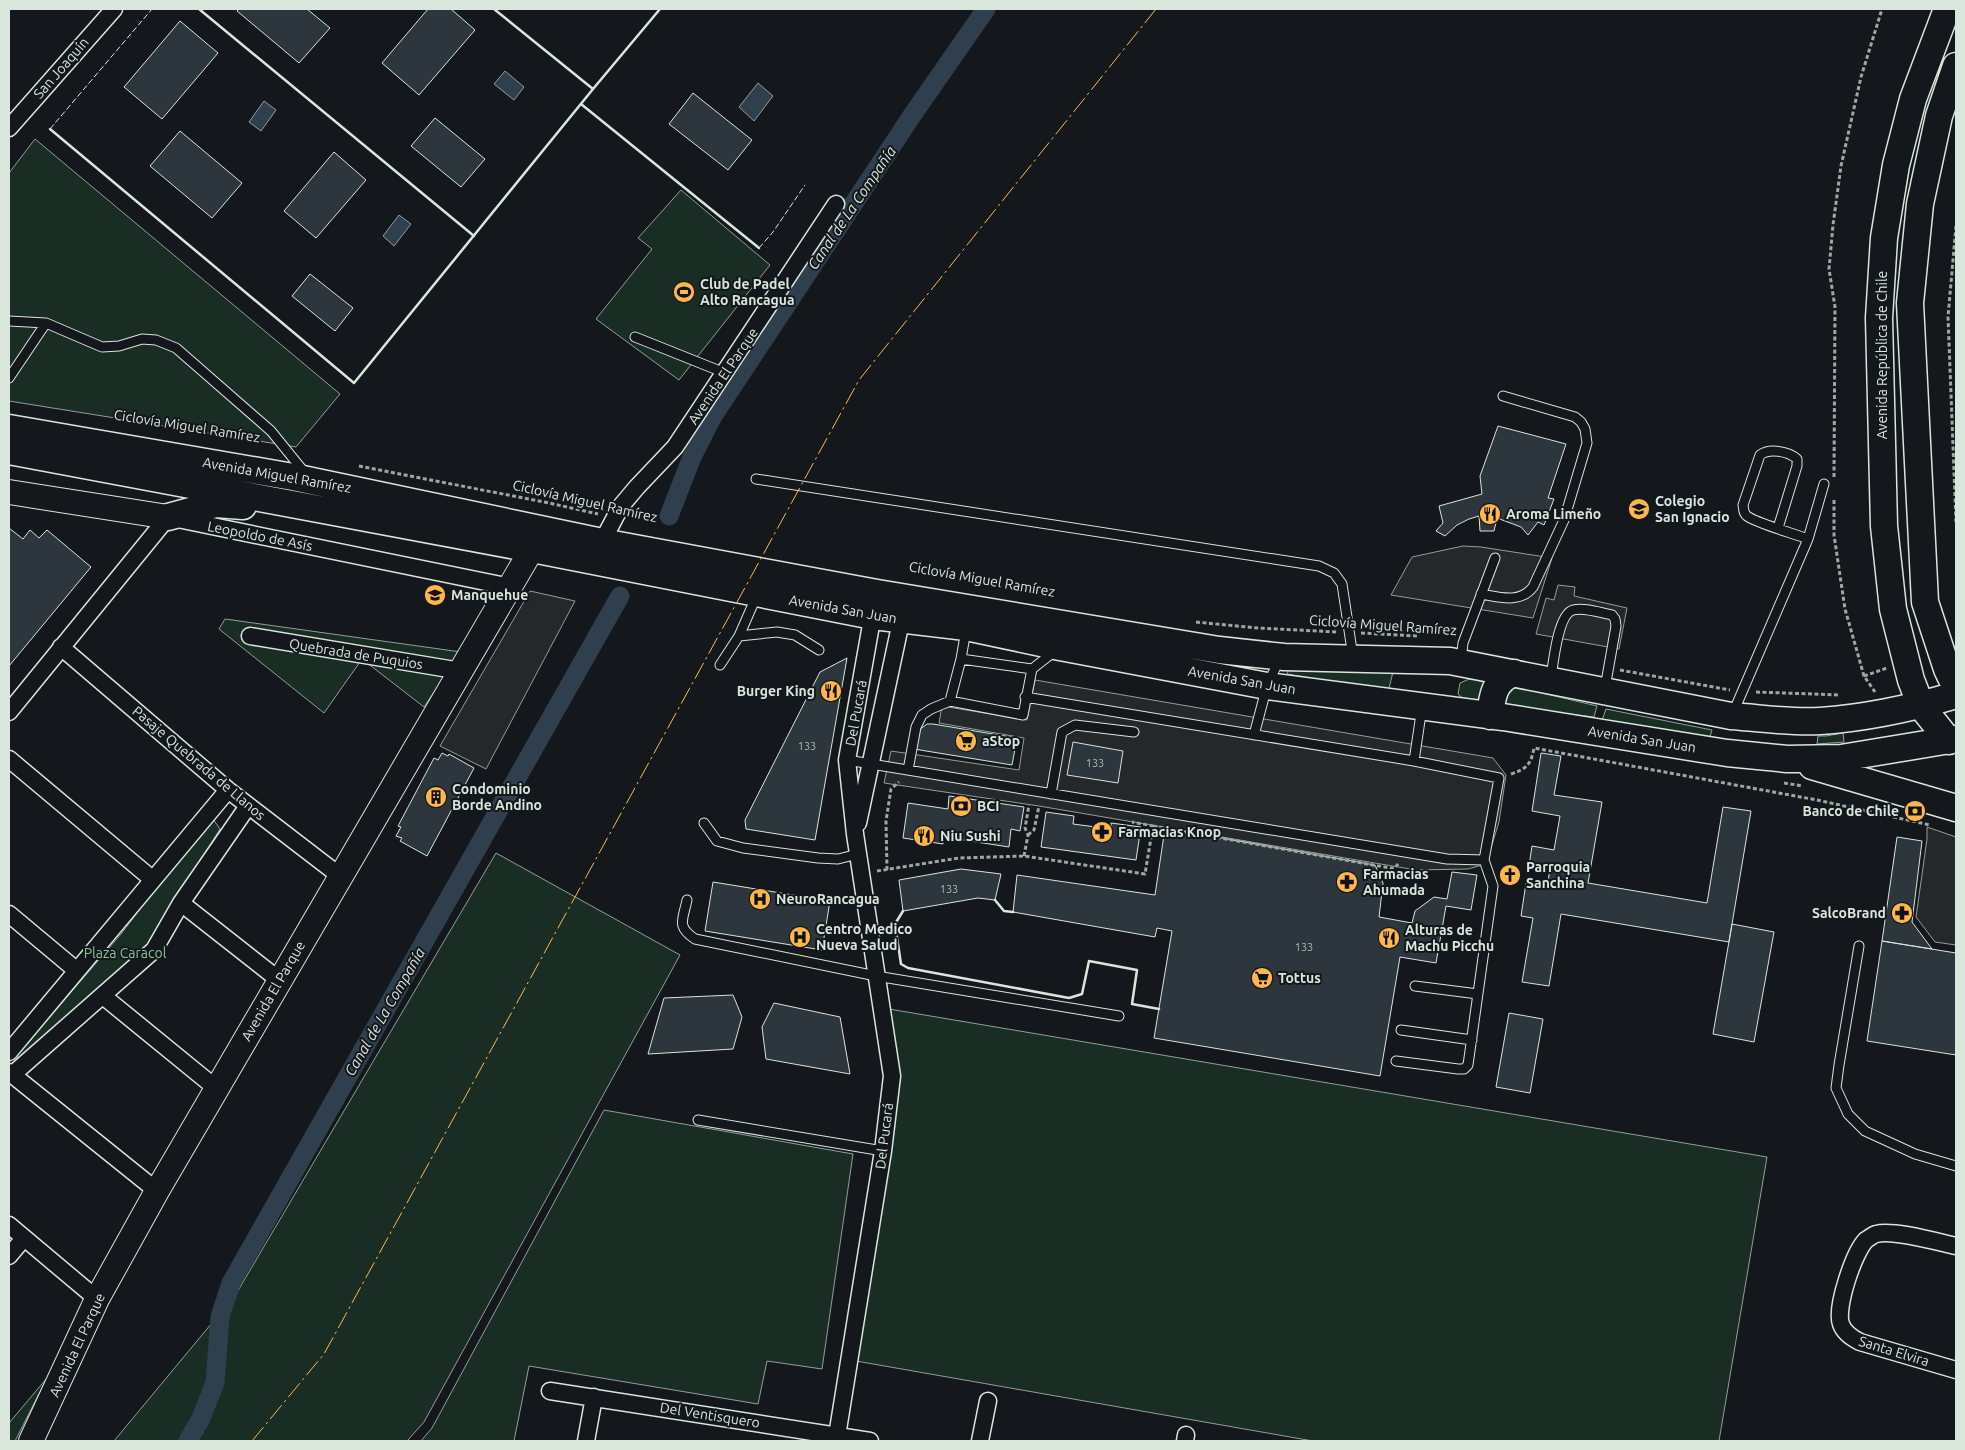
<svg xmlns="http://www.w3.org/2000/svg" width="1965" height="1450" viewBox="0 0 1965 1450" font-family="Ubuntu,sans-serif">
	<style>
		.green { fill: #1a2d24; stroke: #939e99 }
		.parking { fill: #24282b; stroke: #939e99 }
		.water { fill: #2f3f4d; stroke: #939e99 }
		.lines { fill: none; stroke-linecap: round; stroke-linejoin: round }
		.canal { stroke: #2f3f4d; stroke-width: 19 }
		.building { fill: #2c363c; stroke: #d8e6dc }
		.lane-casing { stroke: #d8e6dc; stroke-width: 11 }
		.street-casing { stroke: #d8e6dc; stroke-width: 19 }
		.secondary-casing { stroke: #d8e6dc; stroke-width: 26 }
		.primary-casing { stroke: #d8e6dc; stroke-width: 29 }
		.path { stroke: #9da8a2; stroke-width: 3; stroke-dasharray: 4 2.5; stroke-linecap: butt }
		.lane { stroke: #14181c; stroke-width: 9 }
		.street { stroke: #14181c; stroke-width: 16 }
		.secondary { stroke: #14181c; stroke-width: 24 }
		.primary { stroke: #14181c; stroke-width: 26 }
		.fence { stroke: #d8e6dc; stroke-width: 1; stroke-dasharray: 6 2.5; stroke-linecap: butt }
		.wall { stroke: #d8e6dc; stroke-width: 2.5 }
		.power { stroke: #ffb74d; stroke-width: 1; stroke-dasharray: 18 4 2.5 4; stroke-linecap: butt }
		.labels { text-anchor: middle; stroke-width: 4; stroke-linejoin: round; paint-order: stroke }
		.number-label { font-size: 11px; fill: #adbab4 }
		.street-label { font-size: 14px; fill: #d8e6dc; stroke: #14181c }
		.poi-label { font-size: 14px; font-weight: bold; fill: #d8e6dc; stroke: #14181c; text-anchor: start }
		.park-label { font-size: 14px; fill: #8ac095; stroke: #14181c }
		.water-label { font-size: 15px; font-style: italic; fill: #d8e6dc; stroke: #14181c }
	</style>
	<rect width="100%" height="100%" fill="#14181c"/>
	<path class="green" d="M 35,139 L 340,394 L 296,447 L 9,401 L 9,173 Z
		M 681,190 L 770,265 L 679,380 L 596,319 L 652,249 L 638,238 Z
		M 225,619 L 461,652 L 424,707 L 362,659 L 324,713 L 219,629 Z
		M 1289,669 L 1393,672 L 1388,692 L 1287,674 Z
		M 1474,677 L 1597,706 L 1594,717 L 1467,702 L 1458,694 L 1460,683 Z
		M 1606,709 L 1712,730 L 1709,740 L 1602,720 Z
		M 1843,733 L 1844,742 L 1817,744 L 1818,736 L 1826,736 Z
		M 211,816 L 220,829 L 135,965 L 23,1061 L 16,1056 L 121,934 Z
		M 496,853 L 680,955 L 424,1422 L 407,1441 L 114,1441 L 236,1294 Z
		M 889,1009 L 1767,1157 L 1719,1441 L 1313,1441 L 856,1361 L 896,1098 Z
		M 604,1110 L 853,1154 L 822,1369 L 767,1361 L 758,1404 L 529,1366 L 514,1441 L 421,1441 L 432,1428 Z
		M 47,1378 L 15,1441 L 9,1441 L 9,1423 Z"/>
	<path class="parking" d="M 1463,546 L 1481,547 L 1552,558 L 1533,618 L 1391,595 L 1412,557 Z
		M 1558,585 L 1575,587 L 1574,596 L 1627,608 L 1619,649 L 1536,634 L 1546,598 L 1554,600 Z
		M 530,591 L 575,601 L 486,769 L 440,746 Z
		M 1035,680 L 1493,758 L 1506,775 L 1499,822 L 1486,864 L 1468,869 L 1416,870 L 1039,806 L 884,783 L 891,751 L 1019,770 L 1024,738 L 939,723 L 942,706 L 1027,720 Z
		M 1927,827 L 1956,837 L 1956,945 L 1935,942 L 1916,917 L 1927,839 Z"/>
	<path class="water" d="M 505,71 L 524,87 L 514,100 L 494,84 Z
		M 758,83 L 773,96 L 754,121 L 739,107 Z
		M 264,101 L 276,110 L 261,131 L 249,122 Z
		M 399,215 L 411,224 L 394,246 L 383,236 Z"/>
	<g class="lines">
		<path class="canal" d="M 669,516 L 692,457 L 713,416 L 913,114 L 986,9
			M 188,1441 L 201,1418 L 215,1383 L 220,1317 L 231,1283 L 620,596"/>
	</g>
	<path class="building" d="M 239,9 L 307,9 L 330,28 L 299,63 L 237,11 Z
		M 428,9 L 451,9 L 475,30 L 419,95 L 382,63 Z
		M 180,21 L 218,53 L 162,119 L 124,87 Z
		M 693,93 L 752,140 L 728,170 L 669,124 Z
		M 435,118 L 485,159 L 461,187 L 411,146 Z
		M 180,131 L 242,183 L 212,218 L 150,166 Z
		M 334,152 L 366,180 L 316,238 L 284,211 Z
		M 310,274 L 353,308 L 335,331 L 292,296 Z
		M 1498,426 L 1566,444 L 1548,498 L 1554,499 L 1544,525 L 1538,522 L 1528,535 L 1521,527 L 1497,518 L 1494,531 L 1480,531 L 1479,516 L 1469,519 L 1457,525 L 1445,536 L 1436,531 L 1443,523 L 1439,506 L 1482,494 L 1480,476 Z
		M 9,528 L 23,539 L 30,530 L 39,538 L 47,530 L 91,567 L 9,666 Z
		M 847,658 L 815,840 L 746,829 L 745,820 L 820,672 Z
		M 927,724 L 933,724 L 1017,738 L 1012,765 L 914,749 L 919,730 Z
		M 1073,742 L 1123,751 L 1118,783 L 1067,775 Z
		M 442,753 L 448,756 L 449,754 L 474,768 L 427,856 L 400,841 L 402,838 L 396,836 L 401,827 L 398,826 L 434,758 L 438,760 Z
		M 1541,753 L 1561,756 L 1554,795 L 1602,802 L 1588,883 L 1707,903 L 1723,807 L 1751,811 L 1729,942 L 1561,914 L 1549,986 L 1522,982 L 1533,918 L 1521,916 L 1526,883 L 1547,887 L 1550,869 L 1529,866 L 1532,846 L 1554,850 L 1560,816 L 1532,811 Z
		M 949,796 L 1024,807 L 1020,831 L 1011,829 L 1009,847 L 944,837 L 943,844 L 903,838 L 908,803 L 948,809 Z
		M 1046,812 L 1074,816 L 1073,824 L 1111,829 L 1111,823 L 1141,827 L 1136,860 L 1041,847 Z
		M 1165,828 L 1375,865 L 1383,883 L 1379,917 L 1412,923 L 1415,911 L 1434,897 L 1447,899 L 1452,872 L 1477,875 L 1471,910 L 1446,906 L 1436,963 L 1400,957 L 1380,1076 L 1154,1038 L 1172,931 L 1157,928 L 1155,937 L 1013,912 L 1017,875 L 1155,895 Z
		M 1897,837 L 1922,841 L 1912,922 L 1932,949 L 1882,941 Z
		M 961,869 L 1001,874 L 995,900 L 978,898 L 903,911 L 899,880 Z
		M 713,882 L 830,901 L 822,950 L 705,931 Z
		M 1732,924 L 1774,932 L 1754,1042 L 1713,1034 Z
		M 1882,941 L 1956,953 L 1956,1055 L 1867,1041 Z
		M 733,995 L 742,1017 L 733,1049 L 648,1054 L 664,998 Z
		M 774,1003 L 840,1017 L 850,1074 L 766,1059 L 762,1027 Z
		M 1509,1013 L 1543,1019 L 1530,1093 L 1496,1087 Z"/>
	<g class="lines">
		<g class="lane-casing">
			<path id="lane" d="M 9,321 L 46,323 L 102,347 L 119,346 L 142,339 L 156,340 L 176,348 L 271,431 L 305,473
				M 635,337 L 725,373
				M 9,378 L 46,323
				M 756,479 L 1319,566 L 1334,573 L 1342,584 L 1353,657
				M 1778,528 L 1797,466 L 1797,459 C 1788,451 1769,448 1760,455 L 1743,505 C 1744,510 1743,513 1747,516 C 1756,523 1795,534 1808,539
				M 1481,594 C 1499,597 1520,604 1533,587 L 1564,520 L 1587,443 L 1585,429 L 1581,422 L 1575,417 L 1503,396
				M 739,636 L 777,632 L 795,635 L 819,650
				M 961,659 L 966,630
				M 1461,661 L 1463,643 L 1495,558
				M 720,665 L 739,636 L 757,595
				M 1032,669 L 1055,651
				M 1551,678 C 1553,664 1558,614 1573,610 C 1584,607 1601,613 1612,615 L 1615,619 L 1616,626 L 1605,688
				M 1025,697 L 1414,761 L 1499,778 L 1484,860 L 1493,886 L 1468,1065 L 1464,1069 L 1458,1069 L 1396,1061
				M 1733,713 L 1808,539 L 1824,484
				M 1254,735 L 1267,686 L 1279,660
				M 847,760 L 1447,859 L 1484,860
				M 1414,761 L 1422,707
				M 908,770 L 916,727 L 922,715 L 931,709 L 950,701 L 1023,715 L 1032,669 L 961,659 L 950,701
				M 1051,794 L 1062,732 L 1075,725 L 1134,732
				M 704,823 L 717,841 L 743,848 L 818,858 L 838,859 L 858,854
				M 687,900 C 683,920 676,926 695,939 L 876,976 L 1119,1016
				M 1859,946 L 1839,1065 L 1836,1088 L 1848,1114 L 1865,1131 L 1915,1154 L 1956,1166
				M 1415,986 L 1478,994
				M 1401,1030 L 1472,1040
				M 698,1120 L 883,1151"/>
		</g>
		<g class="street-casing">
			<path id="street" d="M 9,128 L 114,9
				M 602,542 L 621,506 L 637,487 L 675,447 L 836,204
				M 250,636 L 461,671
				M 61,647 L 228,790 L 340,876
				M 9,712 L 168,517 L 510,587
				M 9,759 L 152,879
				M 858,823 L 903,612
				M 181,903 L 279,980
				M 9,914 L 76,970
				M 103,996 L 217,1089
				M 9,1052 L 228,790
				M 9,1072 L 157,1191
				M 12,1075 L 154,950 L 181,903 L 248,806
				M 9,1225 L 97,1299
				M 1956,1246 C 1938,1242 1893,1229 1876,1234 C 1873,1235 1869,1238 1866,1240 C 1854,1252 1835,1308 1841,1324 C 1844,1333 1852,1338 1860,1342 L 1956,1370
				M 9,1256 L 24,1238
				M 550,1391 L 870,1441
				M 837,1436 L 883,1151 L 892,1076 L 855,834 L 847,760 L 874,608
				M 586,1441 L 594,1397
				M 980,1441 L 988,1401
				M 1185,1441 L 1186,1435"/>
		</g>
		<g class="secondary-casing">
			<path id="secondary" d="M 9,492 L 168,517
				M 31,1441 L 97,1299 L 157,1191 L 532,549"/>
		</g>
		<g class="primary-casing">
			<path id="primary" d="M 1947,9 L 1913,99 L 1896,165 L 1884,238 L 1879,318 L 1884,526 L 1893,609 L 1911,680 L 1921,706 L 1949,741
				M 1956,66 L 1939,116 L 1920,204 L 1910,303 L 1925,602 L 1947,669 L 1956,688
				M 9,428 L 293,477 L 602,542 L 877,593 L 1219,650 L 1284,657 L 1450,661 L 1731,716 C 1761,718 1791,723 1820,721 C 1866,718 1912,708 1956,695
				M 9,451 L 532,549 L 873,616 L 966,627 L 1060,647 L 1267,686 L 1503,717 L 1727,753 L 1787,759 L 1841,758 L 1956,739
				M 168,517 L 216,504 L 243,506
				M 1490,716 C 1492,697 1494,680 1514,673
				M 1812,766 L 1956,808"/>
		</g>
		<path class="path" d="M 1956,226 L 1948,317 L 1956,523
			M 359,466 L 549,503 L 598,514
			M 1834,477 L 1835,307 L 1829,269 L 1833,225 L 1841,166 L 1861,77 L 1882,9
			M 1834,500 L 1834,535 L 1845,609 L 1864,676 L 1875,692
			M 1196,622 L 1258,628 L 1337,632
			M 1361,633 L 1417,636
			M 1620,670 L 1730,690
			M 1864,676 L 1887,668
			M 1756,692 L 1840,695
			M 1511,774 C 1527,769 1531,764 1534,748 L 1817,800 L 1930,825
			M 1784,783 L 1803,786
			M 1153,826 L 1390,868 L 1395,868 L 1398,864
			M 1028,835 L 1034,830 L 1039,806
			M 1024,856 L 1028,835 L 1025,828 L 1029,805
			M 887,870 L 886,821 L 891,789 L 899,782
			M 877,871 L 959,858 L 1024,856 L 1145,874 L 1153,826 L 1132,822"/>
		<use href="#lane" class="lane"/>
		<use href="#street" class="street"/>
		<use href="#secondary" class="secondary"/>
		<use href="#primary" class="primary"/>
		<path class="fence" d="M 50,129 L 152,9
			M 759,248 L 773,232 L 805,185"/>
		<path class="wall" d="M 199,9 L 474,236
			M 593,89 L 660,9
			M 581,104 L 759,248
			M 50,129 L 354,383 L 593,89 L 494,9
			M 995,900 L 1004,911 L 1013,912
			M 903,911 L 895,924 L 901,964 L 908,968 L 1069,998 L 1082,994 L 1089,961 L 1137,970 L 1132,1004 L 1159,1009"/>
		<path class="power" d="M 252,1441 L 324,1354 L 859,380 L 1156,9"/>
	</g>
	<defs>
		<g id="stadium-disc" transform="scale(1.125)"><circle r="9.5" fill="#ffb74d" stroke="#14181c"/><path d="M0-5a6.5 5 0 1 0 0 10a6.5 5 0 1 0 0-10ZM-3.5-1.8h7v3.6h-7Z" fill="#111"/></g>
		<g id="school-disc" transform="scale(1.125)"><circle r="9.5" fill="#ffb74d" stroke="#14181c"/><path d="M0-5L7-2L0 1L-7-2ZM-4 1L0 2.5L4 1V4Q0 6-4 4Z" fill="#111"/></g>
		<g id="restaurant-disc" transform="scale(1.125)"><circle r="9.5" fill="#ffb74d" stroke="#14181c"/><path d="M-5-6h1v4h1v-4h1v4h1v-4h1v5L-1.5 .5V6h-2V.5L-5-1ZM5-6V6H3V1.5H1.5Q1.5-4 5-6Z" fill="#111"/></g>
		<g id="supermarket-disc" transform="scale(1.125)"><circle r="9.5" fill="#ffb74d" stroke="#14181c"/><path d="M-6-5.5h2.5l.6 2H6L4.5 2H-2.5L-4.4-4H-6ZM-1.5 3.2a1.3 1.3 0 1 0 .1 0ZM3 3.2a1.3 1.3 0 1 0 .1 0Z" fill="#111"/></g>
		<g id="building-disc" transform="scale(1.125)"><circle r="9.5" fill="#ffb74d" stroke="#14181c"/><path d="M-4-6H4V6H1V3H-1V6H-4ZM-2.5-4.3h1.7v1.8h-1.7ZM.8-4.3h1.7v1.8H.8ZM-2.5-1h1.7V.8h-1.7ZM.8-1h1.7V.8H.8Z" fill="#111"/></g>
		<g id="bank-disc" transform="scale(1.125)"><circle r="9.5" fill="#ffb74d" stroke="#14181c"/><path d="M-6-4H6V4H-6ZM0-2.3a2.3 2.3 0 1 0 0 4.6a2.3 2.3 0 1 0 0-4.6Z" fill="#111"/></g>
		<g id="pharmacy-disc" transform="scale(1.125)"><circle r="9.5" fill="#ffb74d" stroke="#14181c"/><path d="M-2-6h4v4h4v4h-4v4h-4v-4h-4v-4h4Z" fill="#111"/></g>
		<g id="church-disc" transform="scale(1.125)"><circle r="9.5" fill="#ffb74d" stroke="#14181c"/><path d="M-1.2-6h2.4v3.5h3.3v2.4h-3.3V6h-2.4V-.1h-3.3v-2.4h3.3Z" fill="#111"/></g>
		<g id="hospital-disc" transform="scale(1.125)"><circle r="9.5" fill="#ffb74d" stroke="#14181c"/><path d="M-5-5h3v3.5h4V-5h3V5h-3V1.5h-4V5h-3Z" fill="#111"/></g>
	</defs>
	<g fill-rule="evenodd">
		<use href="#stadium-disc" x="684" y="292"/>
		<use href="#school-disc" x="1639" y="509"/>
		<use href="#restaurant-disc" x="1490" y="514"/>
		<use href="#school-disc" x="435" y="595"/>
		<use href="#restaurant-disc" x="831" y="691"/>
		<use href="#supermarket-disc" x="966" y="741"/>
		<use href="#building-disc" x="436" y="797"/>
		<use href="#bank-disc" x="961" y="806"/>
		<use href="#bank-disc" x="1915" y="811"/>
		<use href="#pharmacy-disc" x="1102" y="832"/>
		<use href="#restaurant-disc" x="924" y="836"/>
		<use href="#church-disc" x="1510" y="875"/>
		<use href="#pharmacy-disc" x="1347" y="882"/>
		<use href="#hospital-disc" x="760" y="899"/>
		<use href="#pharmacy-disc" x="1902" y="913"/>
		<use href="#hospital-disc" x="800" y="937"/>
		<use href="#restaurant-disc" x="1389" y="938"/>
		<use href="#supermarket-disc" x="1262" y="978"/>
	</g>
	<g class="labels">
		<g class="number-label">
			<text x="807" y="750">133</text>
			<text x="1095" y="767">133</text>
			<text x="949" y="893">133</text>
			<text x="1304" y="951">133</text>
		</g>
		<g class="street-label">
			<text transform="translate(61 68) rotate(-49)" y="5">San Joaquín</text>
			<text transform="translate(1882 355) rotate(-90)" y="5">Avenida República de Chile</text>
			<text transform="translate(723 376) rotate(-56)" y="5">Avenida El Parque</text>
			<text transform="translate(187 426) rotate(9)" y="5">Ciclovía Miguel Ramírez</text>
			<text transform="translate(277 475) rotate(10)" y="5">Avenida Miguel Ramírez</text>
			<text transform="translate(585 501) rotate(13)" y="5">Ciclovía Miguel Ramírez</text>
			<text transform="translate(260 536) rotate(11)" y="5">Leopoldo de Asís</text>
			<text transform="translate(982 579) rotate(10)" y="5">Ciclovía Miguel Ramírez</text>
			<text transform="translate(843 609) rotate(10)" y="5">Avenida San Juan</text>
			<text transform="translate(1383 625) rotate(4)" y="5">Ciclovía Miguel Ramírez</text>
			<text transform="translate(356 654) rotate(9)" y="5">Quebrada de Puquios</text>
			<text transform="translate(1242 680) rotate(10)" y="5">Avenida San Juan</text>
			<text transform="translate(856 713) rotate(-80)" y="5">Del Pucará</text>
			<text transform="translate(1642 739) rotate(9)" y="5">Avenida San Juan</text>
			<text transform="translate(199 763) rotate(40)" y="5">Pasaje Quebrada de Llanos</text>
			<text transform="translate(273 991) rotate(-60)" y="5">Avenida El Parque</text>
			<text transform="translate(884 1136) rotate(-83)" y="5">Del Pucará</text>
			<text transform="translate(77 1345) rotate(-65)" y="5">Avenida El Parque</text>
			<text transform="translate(1894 1351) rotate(17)" y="5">Santa Elvira</text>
			<text transform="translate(710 1415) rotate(9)" y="5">Del Ventisquero</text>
		</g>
		<g class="poi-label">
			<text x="700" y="289">Club de Padel<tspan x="700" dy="16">Alto Rancagua</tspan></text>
			<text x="1655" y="506">Colegio<tspan x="1655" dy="16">San Ignacio</tspan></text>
			<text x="1506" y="519">Aroma Limeño</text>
			<text x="451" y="600">Manquehue</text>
			<text x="815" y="696" text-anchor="end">Burger King</text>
			<text x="982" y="746">aStop</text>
			<text x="452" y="794">Condominio<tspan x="452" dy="16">Borde Andino</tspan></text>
			<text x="977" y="811">BCI</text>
			<text x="1899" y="816" text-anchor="end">Banco de Chile</text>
			<text x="1118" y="837">Farmacias Knop</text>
			<text x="940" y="841">Niu Sushi</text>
			<text x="1526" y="872">Parroquia<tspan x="1526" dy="16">Sanchina</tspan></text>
			<text x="1363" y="879">Farmacias<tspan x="1363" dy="16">Ahumada</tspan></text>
			<text x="776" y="904">NeuroRancagua</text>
			<text x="1886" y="918" text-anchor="end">SalcoBrand</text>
			<text x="816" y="934">Centro Medico<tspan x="816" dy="16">Nueva Salud</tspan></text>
			<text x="1405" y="935">Alturas de<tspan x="1405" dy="16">Machu Picchu</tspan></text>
			<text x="1278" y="983">Tottus</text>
		</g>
		<g class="park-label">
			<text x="125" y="958">Plaza Caracol</text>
		</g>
		<g class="water-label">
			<text transform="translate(852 208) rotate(-56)" y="5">Canal de La Compañía</text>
			<text transform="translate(385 1012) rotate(-60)" y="5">Canal de La Compañía</text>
		</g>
	</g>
	<rect width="1965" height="1450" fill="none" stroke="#d8e6dc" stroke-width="20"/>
</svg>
